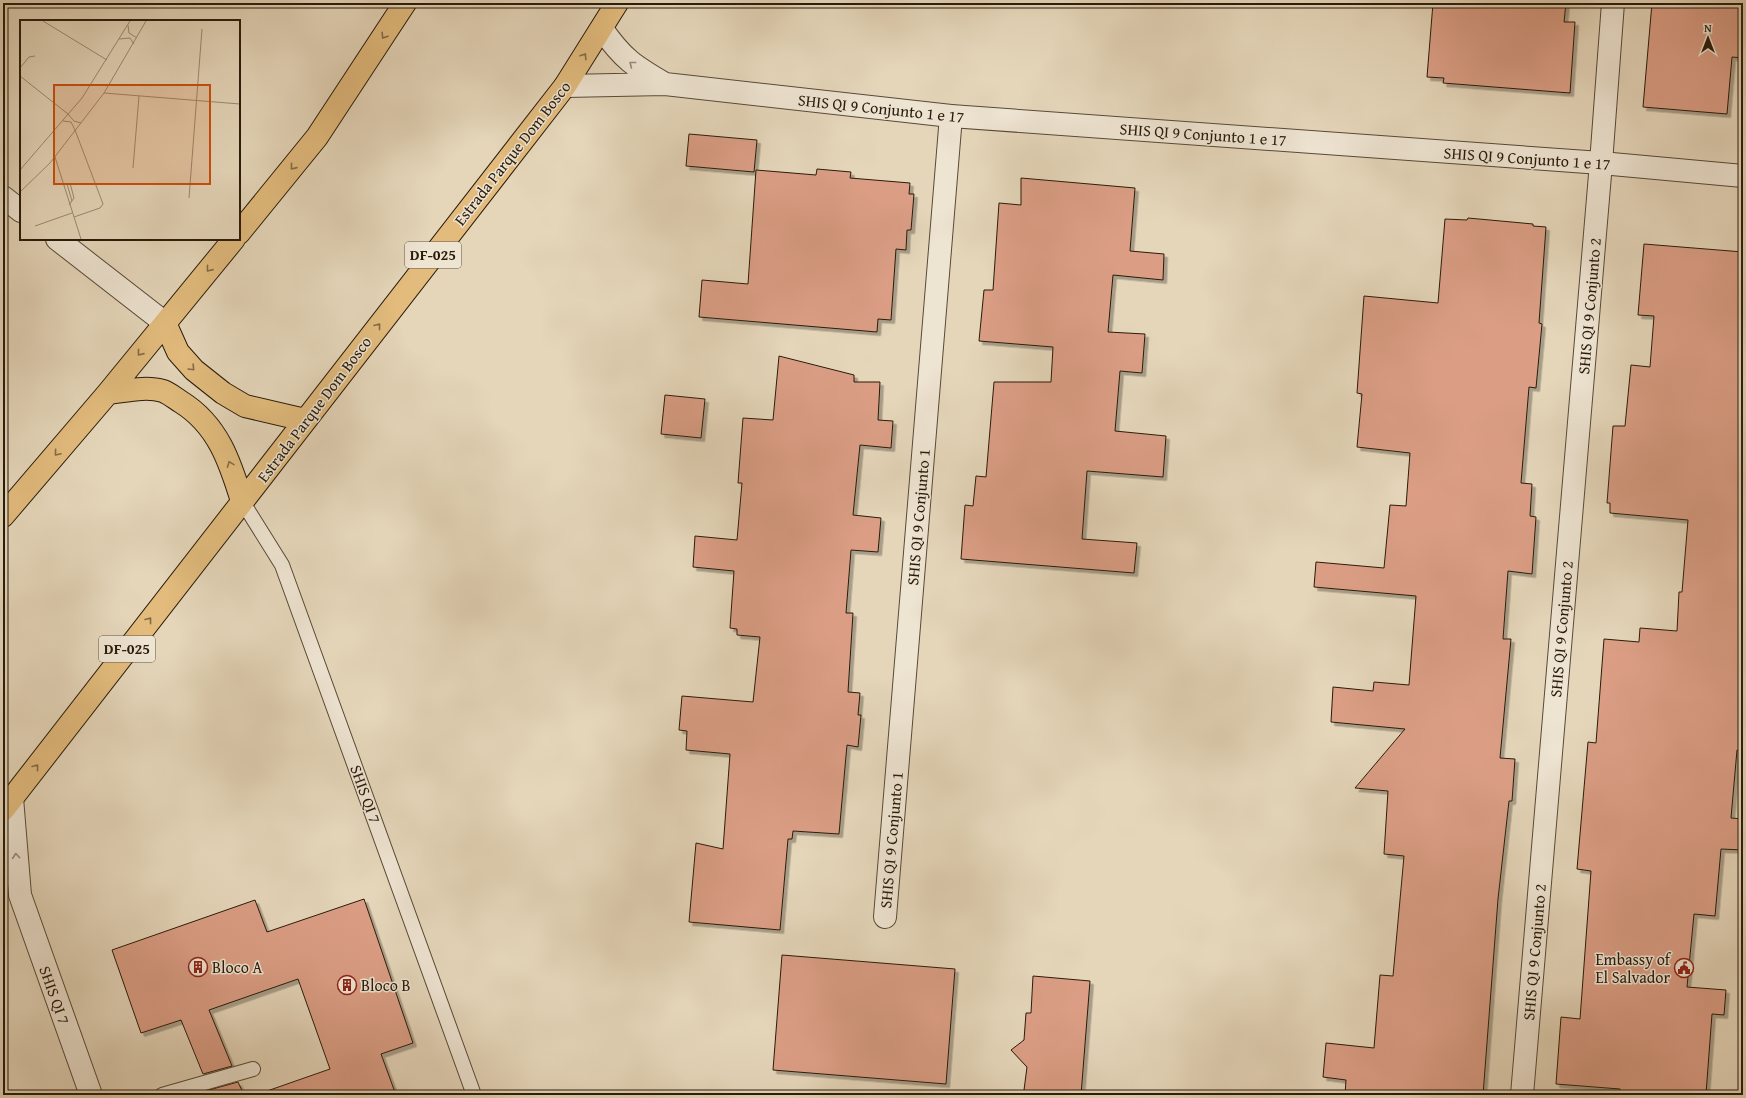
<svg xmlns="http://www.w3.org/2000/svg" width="1746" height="1098" viewBox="0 0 1746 1098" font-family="'Gentium Book Plus',serif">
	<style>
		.building { fill: #db9e85; stroke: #281b0b; filter: url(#shadow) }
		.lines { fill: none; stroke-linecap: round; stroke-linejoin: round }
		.service-casing { stroke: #574a37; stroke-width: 16 }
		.minor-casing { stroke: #574a37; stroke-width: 24 }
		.tertiary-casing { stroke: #574a37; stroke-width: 24 }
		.primary-casing { stroke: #281b0b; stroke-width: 24 }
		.service { stroke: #eee4d2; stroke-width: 14 }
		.minor { stroke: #eee4d2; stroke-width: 22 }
		.tertiary { stroke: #eee4d2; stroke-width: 22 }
		.primary { stroke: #e2bb7d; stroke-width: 22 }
		.oneway { stroke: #856b44 }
		.oneway2 { stroke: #958a78 }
		.labels { text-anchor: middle; stroke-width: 3; stroke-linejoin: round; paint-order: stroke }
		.shield { fill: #eee4d2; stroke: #635747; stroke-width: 1 }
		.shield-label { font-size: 15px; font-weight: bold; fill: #281b0b }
		.street-label { font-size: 16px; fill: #281b0b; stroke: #eee4d2 }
		.poi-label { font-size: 16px; fill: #281b0b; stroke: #eee4d2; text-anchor: start }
		.inset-road { fill: none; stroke: #998b74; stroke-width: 1 }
		.view { fill: #cb500c; fill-opacity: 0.15; stroke: #cb500c; stroke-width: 2 }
		.inset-edge { fill: none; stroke: #281b0b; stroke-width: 2 }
	</style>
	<defs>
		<filter id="shadow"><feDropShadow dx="3.5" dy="3.5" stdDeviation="0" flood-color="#0004"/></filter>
	</defs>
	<rect width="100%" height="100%" fill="#e5d6ba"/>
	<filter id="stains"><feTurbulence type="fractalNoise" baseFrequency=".005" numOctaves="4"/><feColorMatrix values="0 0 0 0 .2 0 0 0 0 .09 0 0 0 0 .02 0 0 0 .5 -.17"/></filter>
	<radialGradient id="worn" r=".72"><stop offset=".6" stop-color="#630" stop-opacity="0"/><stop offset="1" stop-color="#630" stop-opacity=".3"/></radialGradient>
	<path class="building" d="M 1433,3 L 1566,3 L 1564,22 L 1575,22 L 1570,93 L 1443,83 L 1444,78 L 1427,77 Z
		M 1652,3 L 1743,3 L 1743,58 L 1732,57 L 1727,114 L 1643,107 Z
		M 689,134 L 757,140 L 754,172 L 686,166 Z
		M 817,169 L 851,172 L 850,178 L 910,183 L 909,194 L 914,194 L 911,230 L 907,230 L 906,250 L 896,249 L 891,320 L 878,319 L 877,332 L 699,317 L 702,280 L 748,284 L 756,170 L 816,175 Z
		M 1021,178 L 1135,188 L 1130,251 L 1164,254 L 1163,280 L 1113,275 L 1108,332 L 1145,334 L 1142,373 L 1120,371 L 1115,431 L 1166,436 L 1163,477 L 1087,471 L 1082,539 L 1137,543 L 1134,573 L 961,559 L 965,505 L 973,506 L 976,476 L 986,477 L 994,382 L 1051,382 L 1053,347 L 979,341 L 984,290 L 993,290 L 999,203 L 1021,205 Z
		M 1468,218 L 1533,224 L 1533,226 L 1546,227 L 1539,323 L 1542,324 L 1536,388 L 1529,387 L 1521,483 L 1532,484 L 1530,516 L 1536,517 L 1532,574 L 1508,571 L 1503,639 L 1511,639 L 1500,758 L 1515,759 L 1512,801 L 1509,801 L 1498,899 L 1483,1095 L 1345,1095 L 1346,1080 L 1323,1077 L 1326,1043 L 1374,1048 L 1380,975 L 1393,976 L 1404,856 L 1384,854 L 1388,791 L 1355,788 L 1405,729 L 1331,722 L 1333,687 L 1373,691 L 1374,682 L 1409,685 L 1416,596 L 1314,587 L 1316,562 L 1384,568 L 1390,505 L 1406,506 L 1410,453 L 1357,447 L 1362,394 L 1357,393 L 1364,296 L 1438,303 L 1445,219 L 1467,220 Z
		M 1644,244 L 1743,252 L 1743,681 L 1740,724 L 1743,724 L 1743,751 L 1737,750 L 1731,818 L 1743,819 L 1743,850 L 1721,849 L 1715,916 L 1694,914 L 1687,987 L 1726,990 L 1724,1015 L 1712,1014 L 1706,1094 L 1698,1093 L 1698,1095 L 1620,1095 L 1620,1089 L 1556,1084 L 1561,1017 L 1580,1019 L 1591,871 L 1577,869 L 1588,742 L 1596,743 L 1604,639 L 1639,642 L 1640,628 L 1677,631 L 1679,592 L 1682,592 L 1688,520 L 1610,513 L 1610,503 L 1607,503 L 1613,426 L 1625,426 L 1631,365 L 1650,367 L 1654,316 L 1638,315 Z
		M 779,356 L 854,375 L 854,382 L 880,382 L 878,420 L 893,421 L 891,448 L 860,445 L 853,515 L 881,518 L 878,552 L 851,550 L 846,613 L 853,613 L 848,692 L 860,693 L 858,715 L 861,715 L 858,747 L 847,745 L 839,834 L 793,831 L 792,839 L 788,839 L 780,930 L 689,922 L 696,843 L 723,849 L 730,754 L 686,750 L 687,731 L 679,730 L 682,696 L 753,702 L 760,637 L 737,635 L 737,629 L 730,628 L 734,571 L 693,567 L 695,536 L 737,540 L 742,483 L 738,483 L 743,418 L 773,420 Z
		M 665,395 L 705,399 L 701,438 L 661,434 Z
		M 364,899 L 413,1043 L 381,1054 L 396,1095 L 268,1095 L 267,1091 L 330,1069 L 298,979 L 209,1010 L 232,1066 L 203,1074 L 181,1020 L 141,1033 L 112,950 L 255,900 L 267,932 Z
		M 782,955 L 955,969 L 946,1084 L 773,1070 Z
		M 1033,976 L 1090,981 L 1081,1095 L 1027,1095 L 1027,1091 L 1024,1090 L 1027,1067 L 1011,1050 L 1024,1040 L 1026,1013 L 1031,1013 Z
		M 238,1082 L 244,1095 L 211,1095 L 209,1090 Z"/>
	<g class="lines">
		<g class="service-casing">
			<path id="service" d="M 242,501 L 282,565 L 474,1095
				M 162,1095 L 253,1069"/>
		</g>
		<g class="minor-casing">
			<path id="minor" d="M 3,197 L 21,211
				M 57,239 L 165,323
				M 885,917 L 951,116
				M 1522,1095 L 1601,163 L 1613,3"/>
		</g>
		<g class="tertiary-casing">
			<path id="tertiary" d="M 602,29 C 623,59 634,66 665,84
				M 565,86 L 665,84 L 951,116 L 1601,163 L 1743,176
				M 12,798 L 20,895 L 91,1095"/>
		</g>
		<g class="primary-casing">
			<path id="primary" d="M 239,233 L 317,137 L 405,3
				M 165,323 L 178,352 L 194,370 L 223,393 L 245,406 L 305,420
				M 108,393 C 126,391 146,386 163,391 C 169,393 176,399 181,402 C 218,425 230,462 242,501
				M 3,516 L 108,393 L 234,239
				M 3,810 L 565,86 L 617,3"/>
		</g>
		<use href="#service" class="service"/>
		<use href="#minor" class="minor"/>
		<use href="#tertiary" class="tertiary"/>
		<use href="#primary" class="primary"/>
	</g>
	<defs><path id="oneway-chevron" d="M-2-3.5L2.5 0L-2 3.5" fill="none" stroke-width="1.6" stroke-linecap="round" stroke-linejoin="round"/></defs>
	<g class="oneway">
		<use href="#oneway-chevron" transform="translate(384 36) rotate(123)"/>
		<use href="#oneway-chevron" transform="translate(584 56) rotate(-57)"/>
		<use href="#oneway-chevron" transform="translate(293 167) rotate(129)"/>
		<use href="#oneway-chevron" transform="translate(209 269) rotate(129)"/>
		<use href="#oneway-chevron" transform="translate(378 326) rotate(-52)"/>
		<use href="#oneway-chevron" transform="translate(140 353) rotate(129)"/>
		<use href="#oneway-chevron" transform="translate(192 368) rotate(46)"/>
		<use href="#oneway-chevron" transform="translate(57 453) rotate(130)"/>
		<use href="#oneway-chevron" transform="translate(230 464) rotate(-111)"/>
		<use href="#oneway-chevron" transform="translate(149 620) rotate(-52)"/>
		<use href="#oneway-chevron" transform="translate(36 767) rotate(-52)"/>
	</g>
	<g class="oneway2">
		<use href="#oneway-chevron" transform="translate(632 64) rotate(-142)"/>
		<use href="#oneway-chevron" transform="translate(16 856) rotate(-95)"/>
	</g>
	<defs>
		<g id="building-ring" transform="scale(1)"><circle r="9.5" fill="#eee4d2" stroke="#8f2418" stroke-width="1.5"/><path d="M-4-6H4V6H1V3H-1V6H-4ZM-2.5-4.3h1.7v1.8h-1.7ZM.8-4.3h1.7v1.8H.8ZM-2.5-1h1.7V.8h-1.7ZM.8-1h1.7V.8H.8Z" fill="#8f2418"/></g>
		<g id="civic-ring" transform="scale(1)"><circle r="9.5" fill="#eee4d2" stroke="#8f2418" stroke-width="1.5"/><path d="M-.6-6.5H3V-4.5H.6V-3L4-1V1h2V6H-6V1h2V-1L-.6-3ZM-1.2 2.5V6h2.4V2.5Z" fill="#8f2418"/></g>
	</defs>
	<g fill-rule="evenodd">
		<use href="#building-ring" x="198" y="967"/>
		<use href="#civic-ring" x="1684" y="968"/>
		<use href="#building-ring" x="347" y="985"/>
	</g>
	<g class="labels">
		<g class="shield">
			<rect x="405" y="242" width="56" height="26" rx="3"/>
			<rect x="99" y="636" width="56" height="26" rx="3"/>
		</g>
		<g class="shield-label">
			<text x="433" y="260">DF-025</text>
			<text x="127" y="654">DF-025</text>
		</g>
		<g class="street-label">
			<text transform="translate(881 108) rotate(6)" y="6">SHIS QI 9 Conjunto 1 e 17</text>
			<text transform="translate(1203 134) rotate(4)" y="6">SHIS QI 9 Conjunto 1 e 17</text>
			<text transform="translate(512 153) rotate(-52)" y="6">Estrada Parque Dom Bosco</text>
			<text transform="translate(1527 158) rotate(4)" y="6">SHIS QI 9 Conjunto 1 e 17</text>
			<text transform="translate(1589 306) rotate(-85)" y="6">SHIS QI 9 Conjunto 2</text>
			<text transform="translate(314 409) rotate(-53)" y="6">Estrada Parque Dom Bosco</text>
			<text transform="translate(918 517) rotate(-85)" y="6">SHIS QI 9 Conjunto 1</text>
			<text transform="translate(1561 629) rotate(-85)" y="6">SHIS QI 9 Conjunto 2</text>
			<text transform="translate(366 794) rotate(70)" y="6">SHIS QI 7</text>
			<text transform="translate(891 840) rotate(-85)" y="6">SHIS QI 9 Conjunto 1</text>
			<text transform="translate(1534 952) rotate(-85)" y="6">SHIS QI 9 Conjunto 2</text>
			<text transform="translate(55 995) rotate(70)" y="6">SHIS QI 7</text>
		</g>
		<g class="poi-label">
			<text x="1670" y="965" text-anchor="end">Embassy of<tspan x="1670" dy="18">El Salvador</tspan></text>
			<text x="212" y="973">Bloco A</text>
			<text x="361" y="991">Bloco B</text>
		</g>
	</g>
	<g transform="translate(20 20)">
		<rect width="220" height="220" fill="#e5d6ba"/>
		<path class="inset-road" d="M 23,1 L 87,40M 108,5 L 109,13 L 117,18M 99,19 L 110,18 L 114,24M 0,48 L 9,37 L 15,36M 0,56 L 48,94M 84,73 L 220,84M 48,94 L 54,101 L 61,103M 43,101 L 51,102 L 55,110M 35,137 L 61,219M 113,148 L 119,76M 0,150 L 62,78 L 110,1M 50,163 L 54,178 L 51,182M 43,165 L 47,164 L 52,181 L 49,185M 0,172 L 30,143 L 84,73 L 126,1M 169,178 L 182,9M 54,197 L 80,188 L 83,184 L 55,110M 15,206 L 52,193"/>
		<path class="view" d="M 34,65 L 190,65 L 190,164 L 34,164 Z"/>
		<rect width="220" height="220" class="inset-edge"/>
	</g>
	<rect width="1746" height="1098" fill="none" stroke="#e5d6ba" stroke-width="16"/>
	<rect x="4" y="4" width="1738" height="1090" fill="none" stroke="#281b0b" stroke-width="2"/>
	<rect x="8" y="8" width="1730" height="1082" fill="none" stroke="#281b0b"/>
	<g transform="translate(1708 38)" stroke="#eee4d2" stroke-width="3" paint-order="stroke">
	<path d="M0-3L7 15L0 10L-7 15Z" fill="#281b0b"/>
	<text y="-6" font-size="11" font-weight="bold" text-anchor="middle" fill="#281b0b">N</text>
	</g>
	<rect width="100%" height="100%" filter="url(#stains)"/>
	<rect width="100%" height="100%" fill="url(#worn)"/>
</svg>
